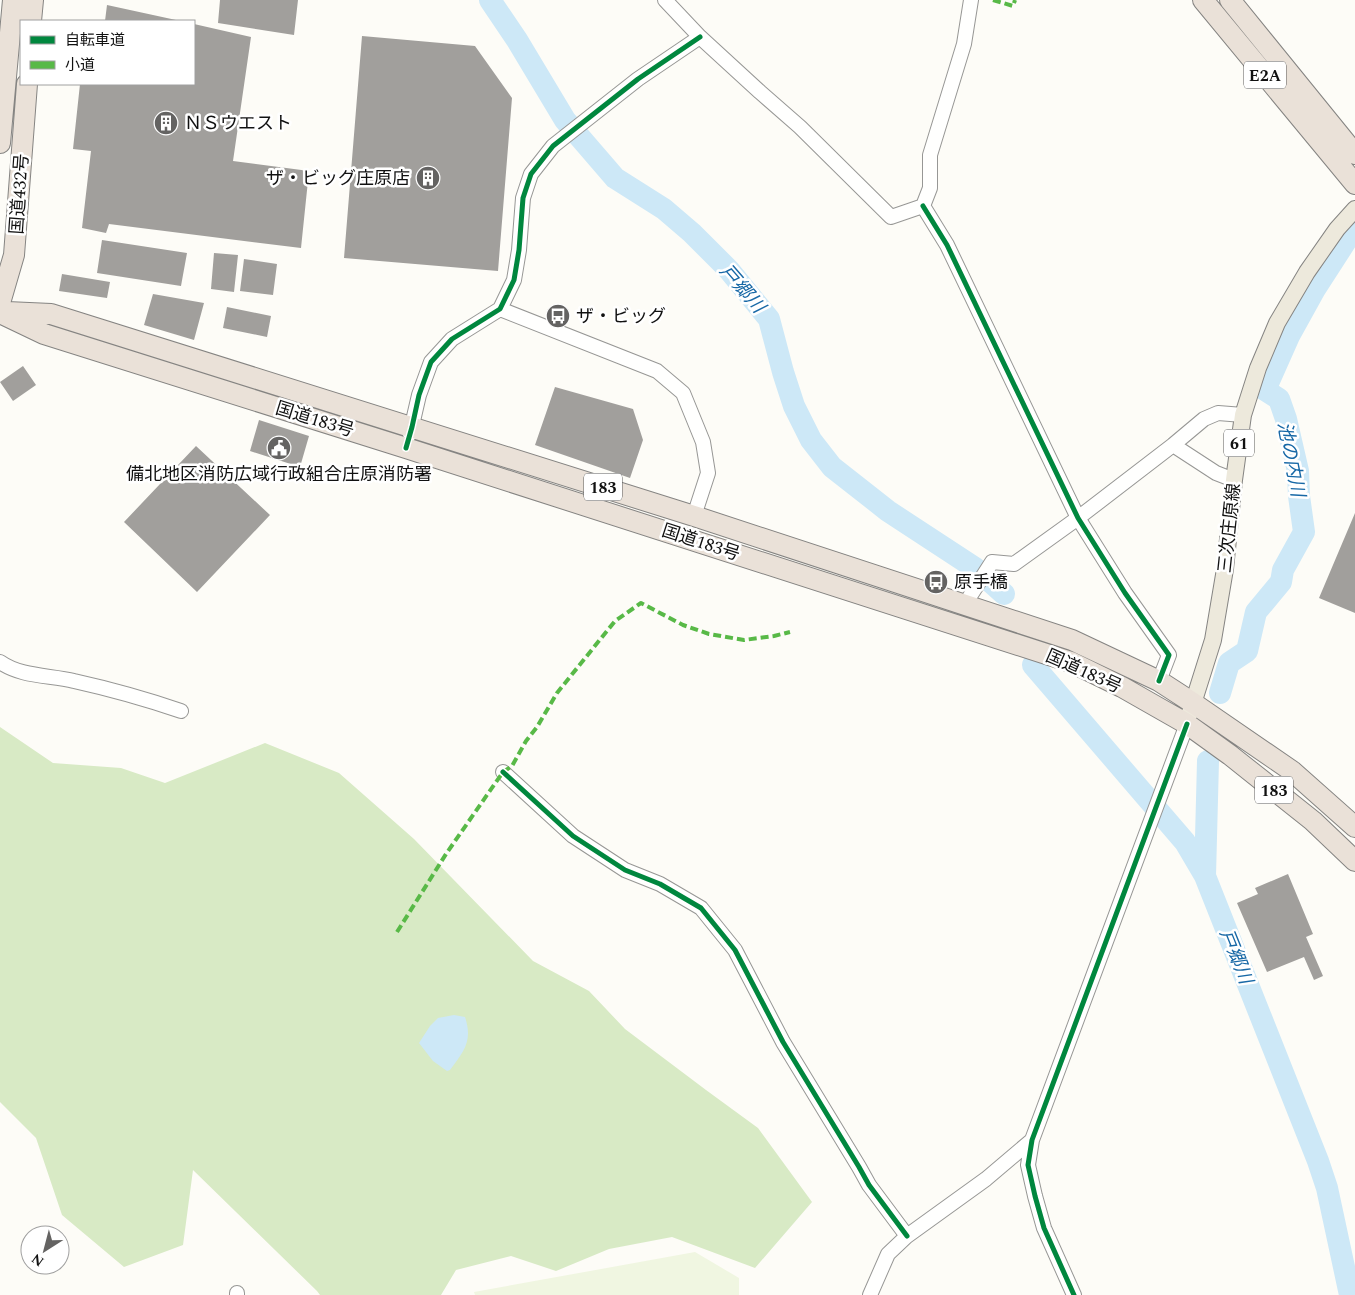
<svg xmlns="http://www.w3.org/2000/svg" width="1355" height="1295" viewBox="0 0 1355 1295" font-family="Spectral,'Noto Sans JP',serif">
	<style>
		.forest { fill: #d8eac5 }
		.pitch { fill: #f0f6e1 }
		.water { fill: #cde8f7 }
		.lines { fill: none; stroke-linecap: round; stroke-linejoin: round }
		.river { stroke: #cde8f7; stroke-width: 22 }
		.building { fill: #a19f9c }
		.minor-casing { stroke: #979795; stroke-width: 16 }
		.major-casing { stroke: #858482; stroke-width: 18 }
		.highway-casing { stroke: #858482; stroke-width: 22 }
		.minor { stroke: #fffffe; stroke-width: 14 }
		.major { stroke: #ede9dc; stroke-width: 16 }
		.highway { stroke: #eae1d8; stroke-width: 20 }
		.quiet { stroke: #58b947; stroke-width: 4; stroke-dasharray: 8 4; stroke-linecap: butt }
		.cycleway-casing { stroke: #fff; stroke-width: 8 }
		.cycleway { stroke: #00873e; stroke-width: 5 }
		.labels { text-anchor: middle; stroke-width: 5; stroke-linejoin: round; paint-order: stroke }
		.shield { fill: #fff; stroke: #585858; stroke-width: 1 }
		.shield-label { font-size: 16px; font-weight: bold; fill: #111 }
		.poi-label { font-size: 18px; fill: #111; stroke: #fff; text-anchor: start }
		.street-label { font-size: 18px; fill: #111; stroke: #fff }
		.water-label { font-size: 19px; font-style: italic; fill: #1768a6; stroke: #fff }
	</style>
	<rect width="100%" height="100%" fill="#fdfcf7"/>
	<path class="forest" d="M 0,727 L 53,763 L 121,768 L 165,783 L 265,743 L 339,773 L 414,839 L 533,961 L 589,991 L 625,1029 L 706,1090 L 758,1128 L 812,1202 L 755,1268 L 672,1237 L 609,1249 L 556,1271 L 511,1256 L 456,1270 L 441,1295 L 320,1295 L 317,1291 L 193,1170 L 183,1245 L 124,1267 L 62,1215 L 36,1138 L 0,1102 Z"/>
	<path class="pitch" d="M 695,1252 L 739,1278 L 739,1295 L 475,1295 L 474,1292 Z"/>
	<path class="water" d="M 454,1015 L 465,1017 C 473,1041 464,1051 450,1070 L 447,1071 L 433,1061 L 419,1043 L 430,1026 L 438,1018 Z"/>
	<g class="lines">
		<path class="river" d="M 490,0 L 517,40 L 565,120 L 615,178 L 664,209 L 692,233 L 729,270 L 769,319 L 783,372 L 794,406 L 811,440 L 832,467 L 888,511 L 975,568 L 1004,594
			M 1033,665 L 1185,842 L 1205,876 L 1318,1161 L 1327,1188 L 1350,1295
			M 1220,693 L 1229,663 L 1247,651 L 1256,612 L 1281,582 L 1283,570 L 1304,532 L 1299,496 L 1298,471 L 1286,419 L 1279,399 L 1265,390 L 1289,336 L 1315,289 L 1346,241 L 1355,231
			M 1205,876 L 1208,761"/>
	</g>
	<path class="building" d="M 220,0 L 298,0 L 294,35 L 218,23 Z
		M 107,5 L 176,20 L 176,21 L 105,21 Z
		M 194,24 L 251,37 L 233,161 L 309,171 L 301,248 L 109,224 L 106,233 L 82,228 L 91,151 L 73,149 L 80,84 L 194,84 Z
		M 362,36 L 475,46 L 512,98 L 498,271 L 344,258 Z
		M 102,240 L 187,253 L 181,286 L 97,273 Z
		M 214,253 L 238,255 L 234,292 L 211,289 Z
		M 244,259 L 277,264 L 273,295 L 240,291 Z
		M 62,274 L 110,282 L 107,298 L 59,291 Z
		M 153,294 L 204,303 L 194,340 L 144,325 Z
		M 227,307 L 271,316 L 267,337 L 223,328 Z
		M 23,366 L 36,385 L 13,401 L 0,382 Z
		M 555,387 L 633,409 L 643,440 L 630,478 L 535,445 Z
		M 259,420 L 309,436 L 300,467 L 250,451 Z
		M 196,446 L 270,515 L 197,592 L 124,522 Z
		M 1355,513 L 1355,613 L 1319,598 Z
		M 1288,874 L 1313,934 L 1306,937 L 1323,976 L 1314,980 L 1304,957 L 1267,972 L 1237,903 L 1258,894 L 1255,888 Z"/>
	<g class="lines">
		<g class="minor-casing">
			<path id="minor" d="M 665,0 L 700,37 L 760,92 L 800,127 L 891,217 L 923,206
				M 923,206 L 947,245 L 1078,518 L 1125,593 L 1169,655 L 1159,681
				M 923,206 L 930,188 L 930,155 L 964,44 L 971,0
				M 500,309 L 657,371 L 683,393 L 703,442 L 708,473 L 694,516
				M 410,434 L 419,395 L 431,362 L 452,339 L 500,309 L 514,280 L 519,250 L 523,198 L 531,174 L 553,146 L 638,79 L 700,37
				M 1173,445 L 1216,473 L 1234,480
				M 965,604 L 992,562 L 1014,564 L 1078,518 L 1173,445 L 1204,419 L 1218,413 L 1243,415
				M 0,662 C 21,677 50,675 74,681 C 110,689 146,699 181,711
				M 503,772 L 573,836 L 625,870 L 660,884 L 701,908 L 735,950 L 783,1042 L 859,1167 L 869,1185 L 907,1236
				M 237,1293 L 237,1295
				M 870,1295 L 888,1254 L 907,1236 L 986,1179 L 1032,1140
				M 1074,1295 L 1044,1228 L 1035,1196 L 1028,1165 L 1032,1140 L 1187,724"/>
		</g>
		<g class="major-casing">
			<path id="major" d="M 1190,713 L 1213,640 L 1225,569 L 1234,480 L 1243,415 L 1258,368 L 1277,323 L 1307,272 L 1337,229 L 1355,209"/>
		</g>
		<g class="highway-casing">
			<path id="highway" d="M 1203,0 L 1355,184
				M 1230,0 L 1355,154
				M 31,21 L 33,0
				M 0,143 L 13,0
				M 0,303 L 14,255 L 27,84
				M 7,312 L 51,314 L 694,516 L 1072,640 L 1159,681 L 1193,703 L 1292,771 L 1355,827
				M 0,313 L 44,334 L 406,448 L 1071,662 L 1122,687 L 1187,724 L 1230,755 L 1313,821 L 1355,861"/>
		</g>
		<use href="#minor" class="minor"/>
		<use href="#major" class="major"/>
		<use href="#highway" class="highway"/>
		<path class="quiet" d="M 993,0 L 1013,6 L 1015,0
			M 397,932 L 446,854 L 503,772 L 512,766 L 526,741 L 537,727 L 557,693 L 615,621 L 641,603 L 683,625 L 709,634 L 744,640 L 774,636 L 790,632"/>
		<g class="cycleway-casing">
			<path id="cycleway" d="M 923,206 L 947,245 L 1078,518 L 1125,593 L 1169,655 L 1159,681
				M 406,448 L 412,427 L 419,395 L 431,362 L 452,339 L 500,309 L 514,280 L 519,250 L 523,198 L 531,174 L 553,146 L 638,79 L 700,37
				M 503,772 L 573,836 L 625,870 L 660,884 L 701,908 L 735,950 L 783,1042 L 859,1167 L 869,1185 L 907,1236
				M 1074,1295 L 1044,1228 L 1035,1196 L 1028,1165 L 1032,1140 L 1187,724"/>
		</g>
		<use href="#cycleway" class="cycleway"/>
	</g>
	<defs>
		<g id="building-disc" transform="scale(1.25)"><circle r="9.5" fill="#646362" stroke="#fff"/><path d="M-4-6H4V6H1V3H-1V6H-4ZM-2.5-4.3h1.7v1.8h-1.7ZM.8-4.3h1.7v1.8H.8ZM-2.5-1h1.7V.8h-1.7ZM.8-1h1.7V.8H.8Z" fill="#fff"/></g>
		<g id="bus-disc" transform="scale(1.25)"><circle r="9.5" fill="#646362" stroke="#fff"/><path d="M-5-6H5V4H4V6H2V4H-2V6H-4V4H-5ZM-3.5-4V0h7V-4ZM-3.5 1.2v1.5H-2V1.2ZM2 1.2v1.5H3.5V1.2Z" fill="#fff"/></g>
		<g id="civic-disc" transform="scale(1.25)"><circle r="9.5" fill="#646362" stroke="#fff"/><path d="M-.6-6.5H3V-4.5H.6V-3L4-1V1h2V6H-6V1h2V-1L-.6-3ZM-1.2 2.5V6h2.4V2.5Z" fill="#fff"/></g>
	</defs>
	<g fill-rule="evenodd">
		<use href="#building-disc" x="166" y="123"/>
		<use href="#building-disc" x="428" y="178"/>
		<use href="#bus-disc" x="558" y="316"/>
		<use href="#civic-disc" x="279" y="448"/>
		<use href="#bus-disc" x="936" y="582"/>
	</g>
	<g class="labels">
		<g class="shield">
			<rect x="1244" y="61.5" width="42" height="27" rx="4"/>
			<rect x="1224" y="429.5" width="30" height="27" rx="4"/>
			<rect x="584" y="473.5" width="38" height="27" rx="4"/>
			<rect x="1255" y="776.5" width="38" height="27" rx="4"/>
		</g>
		<g class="shield-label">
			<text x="1265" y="81">E2A</text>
			<text x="1239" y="449">61</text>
			<text x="603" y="493">183</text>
			<text x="1274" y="796">183</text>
		</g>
		<g class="poi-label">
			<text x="184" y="129">ＮＳウエスト</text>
			<text x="410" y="184" text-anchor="end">ザ・ビッグ庄原店</text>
			<text x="576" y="322">ザ・ビッグ</text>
			<text x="279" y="480" text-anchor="middle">備北地区消防広域行政組合庄原消防署</text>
			<text x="954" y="588">原手橋</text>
		</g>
		<g class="street-label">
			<text transform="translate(19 194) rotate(-86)" y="6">国道432号</text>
			<text transform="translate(315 419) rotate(17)" y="6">国道183号</text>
			<text transform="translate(1229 528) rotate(-84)" y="6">三次庄原線</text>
			<text transform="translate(701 542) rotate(18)" y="6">国道183号</text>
			<text transform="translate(1084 671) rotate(24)" y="6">国道183号</text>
		</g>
		<g class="water-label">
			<text transform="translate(743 288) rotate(49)" y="7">戸郷川</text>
			<text transform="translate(1292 459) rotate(79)" y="7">池の内川</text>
			<text transform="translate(1237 956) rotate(68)" y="7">戸郷川</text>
		</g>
	</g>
	<rect x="20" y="20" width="175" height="65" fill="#ffffff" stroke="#a0a0a0"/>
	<rect x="30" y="36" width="25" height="8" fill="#00873e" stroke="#a0a0a0"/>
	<text x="65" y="45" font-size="15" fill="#111111">自転車道</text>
	<rect x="30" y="61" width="25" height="8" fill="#58b947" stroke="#a0a0a0"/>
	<text x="65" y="70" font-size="15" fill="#111111">小道</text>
	<g transform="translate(45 1250) rotate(216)"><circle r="24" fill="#ffffff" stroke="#a0a0a0"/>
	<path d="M0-4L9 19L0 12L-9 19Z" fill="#646362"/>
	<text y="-8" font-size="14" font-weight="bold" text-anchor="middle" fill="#111111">N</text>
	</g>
</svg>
